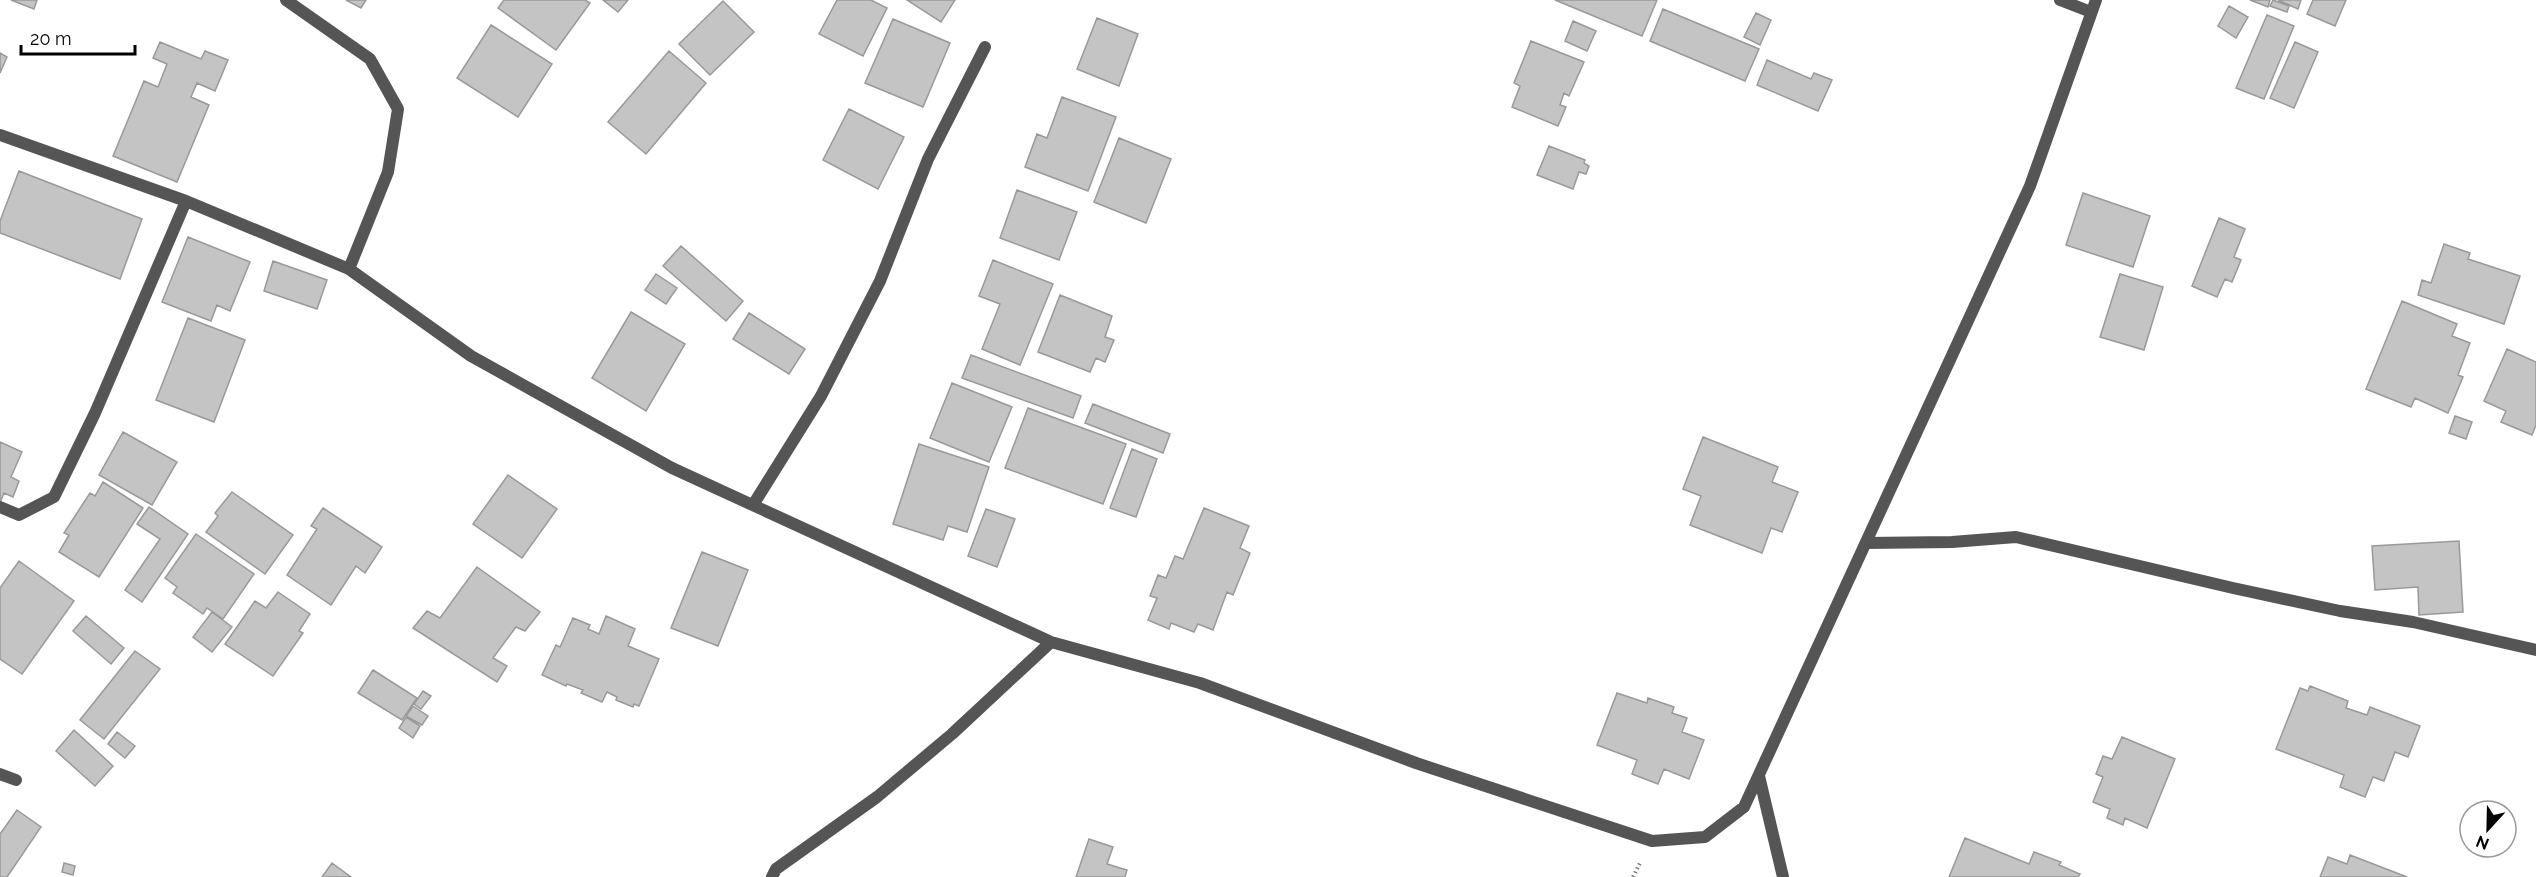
<svg xmlns="http://www.w3.org/2000/svg" width="2536" height="877" viewBox="0 0 2536 877" font-family="Raleway,sans-serif">
	<style>
		.building { fill: #c4c4c4; stroke: #999; stroke-width: 1.5 }
		.lines { fill: none; stroke-linecap: round; stroke-linejoin: round }
		.path { stroke: #777; stroke-width: 4; stroke-dasharray: 1.5 3; stroke-linecap: butt }
		.minor { stroke: #555; stroke-width: 12 }
	</style>
	<rect width="100%" height="100%" fill="#fff"/>
	<path class="building" d="M 11,0 L 37,0 L 34,9 Z
		M 346,0 L 366,0 L 361,8 Z
		M 504,0 L 585,0 L 590,3 L 556,50 L 498,8 Z
		M 603,0 L 628,0 L 618,12 Z
		M 837,0 L 871,0 L 887,8 L 863,56 L 819,34 Z
		M 907,0 L 955,0 L 941,22 Z
		M 1555,0 L 1657,0 L 1642,36 Z
		M 2250,0 L 2270,0 L 2268,7 Z
		M 2273,0 L 2289,6 L 2287,12 L 2270,6 Z
		M 2278,0 L 2301,0 L 2298,9 Z
		M 2313,0 L 2346,0 L 2335,26 L 2307,14 Z
		M 723,1 L 754,32 L 710,75 L 679,44 Z
		M 2229,6 L 2248,17 L 2236,38 L 2218,26 Z
		M 1663,9 L 1759,49 L 1745,81 L 1650,41 Z
		M 1756,13 L 1771,20 L 1760,45 L 1744,37 Z
		M 2267,15 L 2294,26 L 2264,99 L 2236,88 Z
		M 1097,18 L 1138,34 L 1119,86 L 1077,69 Z
		M 893,19 L 950,43 L 923,107 L 865,83 Z
		M 1573,21 L 1596,31 L 1587,51 L 1565,41 Z
		M 491,25 L 552,64 L 518,117 L 457,78 Z
		M 1531,41 L 1584,62 L 1569,96 L 1564,93 L 1560,105 L 1566,107 L 1558,126 L 1512,107 L 1520,86 L 1514,83 Z
		M 160,42 L 201,59 L 205,51 L 228,60 L 215,91 L 197,83 L 191,97 L 209,105 L 177,182 L 113,156 L 144,81 L 158,87 L 167,64 L 153,58 Z
		M 2295,42 L 2318,52 L 2294,108 L 2270,98 Z
		M 669,51 L 706,83 L 646,154 L 608,122 Z
		M 0,53 L 7,57 L 0,73 Z
		M 1767,60 L 1811,79 L 1814,73 L 1832,80 L 1818,111 L 1757,85 Z
		M 1062,97 L 1116,117 L 1088,191 L 1025,167 L 1037,134 L 1047,138 Z
		M 849,109 L 904,137 L 878,189 L 823,160 Z
		M 1119,138 L 1171,159 L 1146,223 L 1094,202 Z
		M 1549,146 L 1585,160 L 1584,163 L 1589,166 L 1586,174 L 1579,172 L 1573,189 L 1537,175 Z
		M 19,171 L 142,219 L 120,279 L 0,233 L 0,221 Z
		M 1017,190 L 1077,212 L 1059,260 L 1000,238 Z
		M 2083,193 L 2150,216 L 2133,267 L 2066,245 Z
		M 2219,218 L 2245,229 L 2234,257 L 2241,260 L 2232,282 L 2225,279 L 2217,297 L 2192,286 Z
		M 188,237 L 250,262 L 230,311 L 217,305 L 211,321 L 162,302 Z
		M 2444,244 L 2470,253 L 2468,259 L 2520,276 L 2504,324 L 2418,295 L 2422,280 L 2431,283 Z
		M 681,246 L 743,301 L 726,321 L 663,266 Z
		M 993,260 L 1053,284 L 1020,365 L 982,349 L 1000,304 L 979,296 Z
		M 273,261 L 327,280 L 317,309 L 264,291 Z
		M 656,274 L 677,288 L 666,304 L 645,290 Z
		M 2120,274 L 2163,287 L 2144,350 L 2100,337 Z
		M 1060,295 L 1112,316 L 1105,337 L 1114,340 L 1105,362 L 1096,358 L 1090,372 L 1038,352 Z
		M 2402,301 L 2457,324 L 2452,336 L 2470,343 L 2458,375 L 2463,377 L 2448,413 L 2415,398 L 2411,407 L 2366,389 Z
		M 631,312 L 685,344 L 646,411 L 592,378 Z
		M 749,313 L 805,349 L 789,374 L 733,339 Z
		M 188,318 L 245,340 L 214,422 L 156,400 Z
		M 2507,349 L 2536,362 L 2536,425 L 2532,435 L 2501,422 L 2506,411 L 2484,401 Z
		M 971,355 L 1081,396 L 1073,418 L 962,378 Z
		M 952,383 L 1012,407 L 989,462 L 930,438 Z
		M 1093,404 L 1170,434 L 1163,453 L 1085,423 Z
		M 1028,408 L 1126,444 L 1103,504 L 1005,468 Z
		M 2455,416 L 2472,422 L 2466,439 L 2449,433 Z
		M 123,432 L 177,462 L 152,505 L 99,475 Z
		M 1703,437 L 1778,467 L 1772,482 L 1798,492 L 1782,532 L 1771,528 L 1762,553 L 1690,525 L 1701,496 L 1683,489 Z
		M 0,442 L 22,452 L 11,477 L 19,481 L 13,497 L 4,493 L 0,503 Z
		M 919,444 L 989,467 L 967,532 L 948,526 L 943,540 L 893,524 Z
		M 1132,449 L 1157,459 L 1136,517 L 1110,508 Z
		M 508,475 L 557,509 L 522,558 L 473,524 Z
		M 103,482 L 143,508 L 99,577 L 59,552 L 69,535 L 64,533 L 90,493 L 95,496 Z
		M 232,492 L 293,535 L 265,574 L 206,532 L 218,516 L 215,513 Z
		M 149,507 L 188,534 L 142,602 L 125,590 L 160,539 L 137,524 Z
		M 323,508 L 382,547 L 365,573 L 356,566 L 331,605 L 287,575 L 317,529 L 311,526 Z
		M 1204,508 L 1249,526 L 1240,548 L 1250,553 L 1233,595 L 1227,592 L 1213,630 L 1198,624 L 1194,632 L 1171,623 L 1169,629 L 1148,620 L 1157,598 L 1150,596 L 1158,575 L 1166,578 L 1175,556 L 1183,559 Z
		M 986,509 L 1015,519 L 997,567 L 968,556 Z
		M 196,534 L 254,574 L 223,619 L 207,608 L 203,614 L 173,593 L 177,587 L 165,578 Z
		M 2459,541 L 2463,612 L 2419,615 L 2418,587 L 2375,590 L 2372,546 Z
		M 702,552 L 748,570 L 718,646 L 671,628 Z
		M 19,561 L 74,601 L 22,674 L 0,659 L 0,588 Z
		M 477,567 L 540,612 L 525,631 L 516,627 L 493,658 L 507,666 L 497,682 L 413,628 L 427,611 L 440,618 Z
		M 278,592 L 310,614 L 299,631 L 303,633 L 273,676 L 225,644 L 255,601 L 266,608 Z
		M 212,612 L 232,627 L 212,652 L 193,637 Z
		M 86,616 L 124,648 L 111,664 L 73,631 Z
		M 606,616 L 635,629 L 628,646 L 659,659 L 639,706 L 634,704 L 633,707 L 616,700 L 617,697 L 607,692 L 602,702 L 581,693 L 583,690 L 567,684 L 566,686 L 542,675 L 556,645 L 560,647 L 573,618 L 590,625 L 588,629 L 599,634 Z
		M 135,651 L 160,669 L 104,739 L 80,720 Z
		M 373,670 L 417,698 L 402,720 L 358,693 Z
		M 2310,686 L 2348,701 L 2346,708 L 2367,715 L 2370,707 L 2420,726 L 2408,757 L 2395,752 L 2384,781 L 2373,777 L 2365,797 L 2340,787 L 2344,775 L 2276,749 L 2300,688 L 2308,691 Z
		M 423,691 L 431,696 L 421,709 L 414,704 Z
		M 1617,693 L 1647,703 L 1648,698 L 1674,707 L 1672,713 L 1687,718 L 1682,732 L 1704,740 L 1689,779 L 1664,769 L 1658,784 L 1632,774 L 1637,760 L 1597,745 Z
		M 413,706 L 428,716 L 422,725 L 406,716 Z
		M 406,717 L 420,726 L 413,738 L 399,728 Z
		M 74,730 L 113,766 L 95,786 L 56,751 Z
		M 117,732 L 135,746 L 125,758 L 108,744 Z
		M 2122,737 L 2175,759 L 2147,828 L 2125,818 L 2123,825 L 2107,818 L 2110,809 L 2093,802 L 2103,777 L 2096,774 L 2103,756 L 2112,759 Z
		M 17,810 L 41,827 L 7,877 L 0,877 L 0,834 Z
		M 1965,838 L 2029,864 L 2034,852 L 2061,862 L 2059,865 L 2080,874 L 2078,877 L 1949,877 Z
		M 1089,839 L 1113,847 L 1107,864 L 1127,870 L 1125,877 L 1076,877 Z
		M 2350,855 L 2407,877 L 2320,877 L 2328,857 L 2347,864 Z
		M 64,863 L 75,866 L 73,875 L 62,872 Z
		M 332,863 L 351,877 L 322,877 Z"/>
	<g class="lines">
		<path class="path" d="M 1633,877 L 1640,863"/>
		<path class="minor" d="M 286,0 L 370,59 L 398,109 L 388,172 L 349,269
			M 2060,0 L 2091,12
			M 0,135 L 186,201 L 349,269 L 471,356 L 672,468 L 1051,642 L 1200,683 L 1416,763 L 1652,841 L 1705,837 L 1744,807 L 2030,186 L 2096,0
			M 753,505 L 821,396 L 880,281 L 928,159 L 985,47
			M 0,507 L 19,515 L 54,497 L 95,413 L 186,201
			M 1866,543 L 1952,542 L 2016,537 L 2233,588 L 2340,611 L 2413,622 L 2536,650
			M 0,774 L 16,780
			M 1759,776 L 1783,877
			M 772,877 L 776,869 L 877,797 L 952,734 L 1051,642"/>
	</g>
	<g transform="translate(2488 829) rotate(202)"><circle r="28" fill="#ffffff" stroke="#999999" stroke-width="1.5"/>
	<path d="M0-4.5L10 22L0 15L-10 22Z" fill="#000000"/>
	<text y="-9" font-size="16" font-weight="bold" text-anchor="middle" fill="#000000">N</text>
	</g>
	<path d="M21 45v9h114v-9" fill="none" stroke="#000000" stroke-width="3"/>
	<text x="30" y="45" font-size="18" fill="#000000" stroke="#ffffff" stroke-width="4.5" paint-order="stroke">20 m</text>
</svg>
